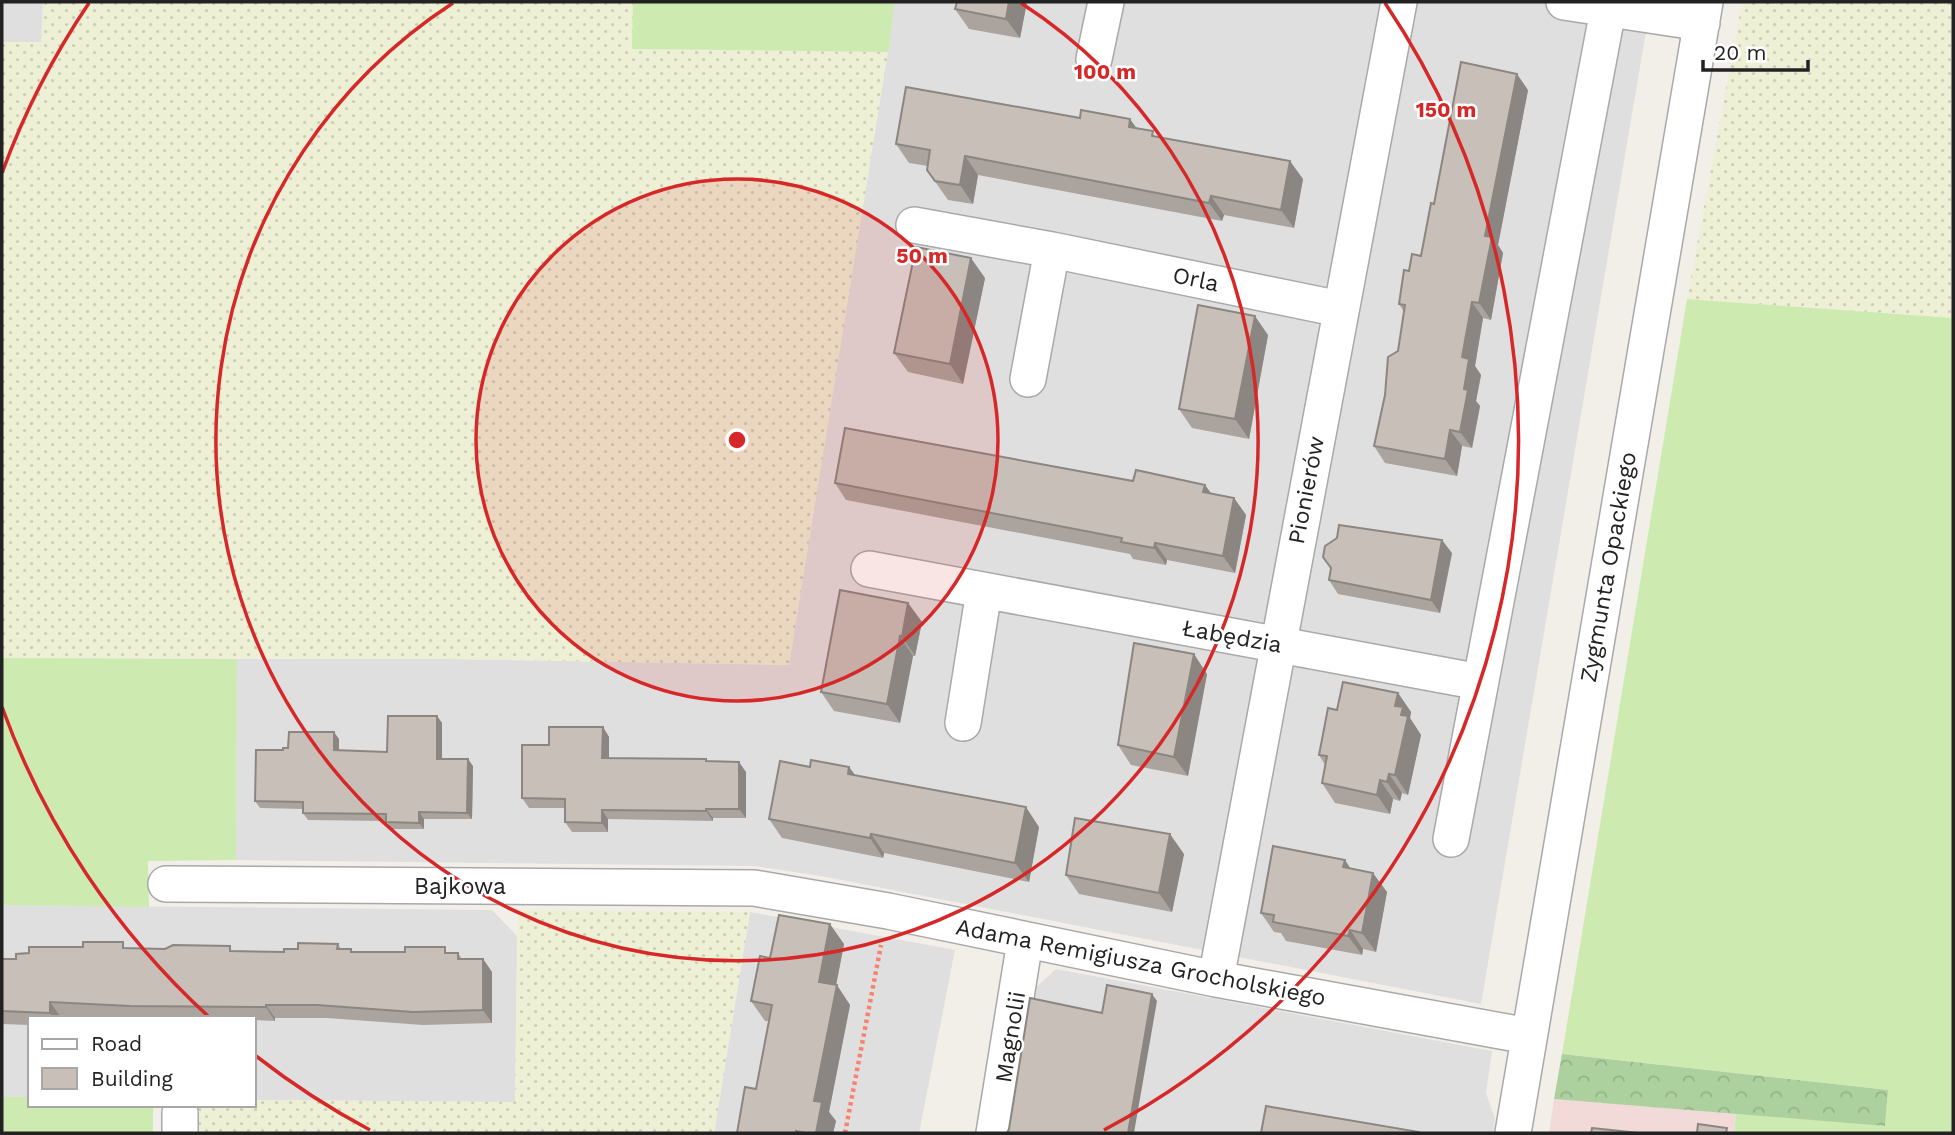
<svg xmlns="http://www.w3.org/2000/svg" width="1955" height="1135" viewBox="0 0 1955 1135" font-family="'Work Sans',sans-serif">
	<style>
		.residential { fill: #e0dfdf }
		.commercial { fill: #f2dad9 }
		.farmland { fill: url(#farmland-dots) }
		.grass { fill: #cdebb0 }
		.forest { fill: url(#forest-crowns) }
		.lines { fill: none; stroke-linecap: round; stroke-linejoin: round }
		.minor-casing { stroke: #a9a9a9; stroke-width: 38 }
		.path { stroke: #fa8072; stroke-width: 4.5; stroke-dasharray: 3.5 3.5; stroke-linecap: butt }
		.minor { stroke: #fff; stroke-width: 35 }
		.wall { fill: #aba49e }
		.shaded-wall { fill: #8b8681 }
		.building { fill: #c7bfb8; stroke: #8b8681; stroke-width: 2 }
		.ring { fill: none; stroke: #d62828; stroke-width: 3.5 }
		.labels { text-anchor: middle; stroke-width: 5; stroke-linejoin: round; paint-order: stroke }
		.street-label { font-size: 23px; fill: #222; stroke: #fff }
		.centre { fill: #d62828; stroke: #fff; stroke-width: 3.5 }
		.ring-label { font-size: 21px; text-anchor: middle; font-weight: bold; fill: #d62828; stroke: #fff; stroke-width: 5; stroke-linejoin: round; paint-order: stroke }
	</style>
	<defs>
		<pattern id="farmland-dots" width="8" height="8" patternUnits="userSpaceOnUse" patternTransform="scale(1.75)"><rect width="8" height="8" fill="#eef0d5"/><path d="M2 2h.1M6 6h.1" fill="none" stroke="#ccceb7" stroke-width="1.8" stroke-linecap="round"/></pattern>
		<pattern id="forest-crowns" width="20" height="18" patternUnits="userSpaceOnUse" patternTransform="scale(1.75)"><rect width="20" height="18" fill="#add19e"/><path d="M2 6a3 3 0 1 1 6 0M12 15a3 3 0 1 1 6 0" fill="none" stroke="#95b388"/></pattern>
	</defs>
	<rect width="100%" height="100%" fill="#f2efe9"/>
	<path class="residential" d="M 2,2 L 43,2 L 42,43 L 2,42 Z
		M 895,2 L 1651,2 L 1481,1004 L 826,877 L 755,866 L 236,860 L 237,659 L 449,659 L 789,665 Z
		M 2,905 L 492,910 L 517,936 L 515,1102 L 254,1100 L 254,1018 L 30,1018 L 30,1097 L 2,1097 Z
		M 750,912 L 955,950 L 919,1133 L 714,1133 Z
		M 1056,969 L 1492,1051 L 1486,1093 L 1495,1119 L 1493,1133 L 1002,1133 L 1024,998 Z"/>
	<path class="commercial" d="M 1554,1099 L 1736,1113 L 1734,1133 L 1549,1133 Z"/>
	<path class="farmland" d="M 43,2 L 633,2 L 633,49 L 888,52 L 789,665 L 449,659 L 2,658 L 2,42 L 41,42 Z
		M 1742,2 L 1953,2 L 1953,318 L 1687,299 Z
		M 518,910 L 750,912 L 714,1133 L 191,1133 L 190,1105 L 254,1105 L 254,1100 L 515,1102 Z"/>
	<path class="grass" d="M 633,2 L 895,2 L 888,52 L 632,49 Z
		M 1687,299 L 1953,318 L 1953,1133 L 1734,1133 L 1736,1113 L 1885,1126 L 1888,1090 L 1562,1054 Z
		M 2,658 L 237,659 L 236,860 L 148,861 L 149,907 L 2,905 Z
		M 2,1097 L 30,1097 L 30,1105 L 153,1105 L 153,1133 L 2,1133 Z"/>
	<path class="forest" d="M 1562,1054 L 1888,1090 L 1885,1126 L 1554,1099 Z"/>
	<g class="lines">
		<g class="minor-casing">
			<path id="minor" d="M 1564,2 L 1702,23
				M 1094,59 L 1106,2
				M 914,225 L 1052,250 L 1340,309
				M 1028,379 L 1052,250
				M 869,569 L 1480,682
				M 963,723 L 984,591
				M 1451,839 L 1608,10
				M 166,884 L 754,888 L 888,911 L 1216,979 L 1528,1036
				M 1216,979 L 1399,2
				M 180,1133 L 180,1113
				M 994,1133 L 1025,941
				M 1513,1133 L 1705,2"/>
		</g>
		<path class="path" d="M 845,1133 L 881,945"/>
		<use href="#minor" class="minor"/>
	</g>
	<path class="wall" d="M 957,2 L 1027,2 L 1020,38 L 969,29 L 955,9 Z
		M 1528,90 L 1498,245 L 1503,253 L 1491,320 L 1483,318 L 1475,366 L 1481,375 L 1476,401 L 1480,406 L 1472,448 L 1462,446 L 1457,476 L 1385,463 L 1374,446 L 1398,351 L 1404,312 L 1399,304 L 1409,271 L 1421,256 L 1434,204 Z
		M 1080,118 L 1137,128 L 1156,136 L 1303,179 L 1294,228 L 1224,215 L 1222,221 L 978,175 L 973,204 L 948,200 L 927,170 L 928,166 L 909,163 L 896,144 Z
		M 985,278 L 963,384 L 908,372 L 894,353 Z
		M 1268,335 L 1249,439 L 1192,428 L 1179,409 Z
		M 1133,481 L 1205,485 L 1211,493 L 1234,498 L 1246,515 L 1235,573 L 1167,560 L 1166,565 L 1133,559 L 1130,554 L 846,500 L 835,483 Z
		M 1452,553 L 1440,613 L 1338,594 L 1329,580 L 1331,568 Z
		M 908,603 L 922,622 L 915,656 L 913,656 L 900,723 L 834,711 L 821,692 Z
		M 1207,674 L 1188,776 L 1131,765 L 1118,745 Z
		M 1398,693 L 1411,712 L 1410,718 L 1421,735 L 1408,795 L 1402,793 L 1400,801 L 1393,799 L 1390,814 L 1335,803 L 1322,783 L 1325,765 L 1319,755 Z
		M 437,716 L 442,723 L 442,759 L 473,766 L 472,819 L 424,819 L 424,829 L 391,829 L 386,821 L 308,820 L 303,813 L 303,809 L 260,808 L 255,801 L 288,748 L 339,739 L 339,750 L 387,752 Z
		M 603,727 L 609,737 L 609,758 L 708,761 L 746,772 L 746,818 L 713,818 L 713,821 L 608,819 L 608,832 L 572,832 L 565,822 L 565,808 L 529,808 L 522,798 L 549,745 Z
		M 810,767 L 849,767 L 855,775 L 1039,827 L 1029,882 L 884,853 L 883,858 L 782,838 L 769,819 Z
		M 1184,854 L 1172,912 L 1079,894 L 1066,875 Z
		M 1351,869 L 1387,892 L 1376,952 L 1363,949 L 1362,955 L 1286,941 L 1281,933 L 1274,932 L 1261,913 Z
		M 338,944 L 341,949 L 353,952 L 458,953 L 462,959 L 483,959 L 492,972 L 492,1023 L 423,1025 L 327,1018 L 275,1018 L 275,1021 L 254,1020 L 254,1018 L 107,1018 L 60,1016 L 59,1018 L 30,1018 L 30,1025 L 2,1024 L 2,959 L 16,959 L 127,948 L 284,952 Z
		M 844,944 L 836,985 L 850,1005 L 829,1112 L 836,1121 L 833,1133 L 737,1133 L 756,1089 L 769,1021 L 765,1021 L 751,1001 L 770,958 Z"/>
	<path class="shaded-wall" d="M 1009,2 L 1027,2 L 1020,38 L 1006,19 Z
		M 1517,74 L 1528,90 L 1498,245 L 1503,253 L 1491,320 L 1479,303 L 1485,236 Z
		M 1130,119 L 1143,137 L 1129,127 Z
		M 965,156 L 978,175 L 973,204 L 960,185 Z
		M 1290,161 L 1303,179 L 1294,228 L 1281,210 Z
		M 1211,196 L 1224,215 L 1222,221 L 1209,203 Z
		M 971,258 L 985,278 L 963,384 L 950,364 Z
		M 1472,302 L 1483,318 L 1475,366 L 1481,375 L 1476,401 L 1480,406 L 1472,448 L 1460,432 L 1464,389 L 1462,357 Z
		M 1255,316 L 1268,335 L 1249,439 L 1235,419 Z
		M 1450,430 L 1462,446 L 1457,476 L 1445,459 Z
		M 1205,485 L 1217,502 L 1203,492 Z
		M 1234,498 L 1246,515 L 1235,573 L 1223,556 Z
		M 1442,540 L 1452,553 L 1440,613 L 1431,600 Z
		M 1155,543 L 1167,560 L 1166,565 L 1154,548 Z
		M 908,603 L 922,622 L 915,656 L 902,637 Z
		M 900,636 L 913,656 L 900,723 L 887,704 Z
		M 1194,654 L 1207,674 L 1188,776 L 1174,757 Z
		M 1398,693 L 1411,712 L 1410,718 L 1421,735 L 1408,795 L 1395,775 L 1395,706 Z
		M 437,716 L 442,723 L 442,765 L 437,759 Z
		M 603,727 L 609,737 L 609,767 L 602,758 Z
		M 334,732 L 339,739 L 339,757 L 334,750 Z
		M 468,759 L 473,766 L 472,819 L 467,813 Z
		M 739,762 L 746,772 L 746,818 L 739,809 Z
		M 849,767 L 863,786 L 848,774 Z
		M 1389,774 L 1402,793 L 1400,801 L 1387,782 Z
		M 1380,780 L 1393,799 L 1390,814 L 1377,795 Z
		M 1026,807 L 1039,827 L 1029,882 L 1015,863 Z
		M 706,809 L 713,818 L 713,821 L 706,811 Z
		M 602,810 L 608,819 L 608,832 L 602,823 Z
		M 419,812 L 424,819 L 424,829 L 419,823 Z
		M 871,834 L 884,853 L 883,858 L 870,838 Z
		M 1170,834 L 1184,854 L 1172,912 L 1159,893 Z
		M 1345,860 L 1358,880 L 1343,867 Z
		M 1373,873 L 1387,892 L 1376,952 L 1362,933 Z
		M 830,924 L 844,944 L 833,1001 L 819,982 Z
		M 1350,930 L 1363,949 L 1362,955 L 1348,936 Z
		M 483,959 L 492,972 L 492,1023 L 483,1010 Z
		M 837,985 L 850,1005 L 829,1112 L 836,1121 L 833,1133 L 816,1133 L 814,1101 Z
		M 1152,994 L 1157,1001 L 1134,1133 L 1128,1133 Z
		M 50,1002 L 60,1016 L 59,1018 L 53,1018 L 50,1013 Z
		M 266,1005 L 275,1018 L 275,1021 L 266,1007 Z"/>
	<path class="building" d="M 957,2 L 1009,2 L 1006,19 L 955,9 Z
		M 1461,62 L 1517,74 L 1485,236 L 1492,237 L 1479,303 L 1472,302 L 1462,357 L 1469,359 L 1464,389 L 1468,390 L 1460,432 L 1450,430 L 1445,459 L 1374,446 L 1385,395 L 1388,357 L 1398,351 L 1405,305 L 1399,304 L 1404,270 L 1409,271 L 1412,254 L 1421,256 L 1431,203 L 1434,204 Z
		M 906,87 L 1080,118 L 1081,110 L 1130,119 L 1129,127 L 1153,131 L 1152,136 L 1290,161 L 1281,210 L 1211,196 L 1209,203 L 965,156 L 960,185 L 935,181 L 927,170 L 930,150 L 896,144 Z
		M 916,247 L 971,258 L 950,364 L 894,353 Z
		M 1198,305 L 1255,316 L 1235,419 L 1179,409 Z
		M 845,428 L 1133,481 L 1136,470 L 1205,485 L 1203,492 L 1234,498 L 1223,556 L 1155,543 L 1154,548 L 1121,542 L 1122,538 L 835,483 Z
		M 1339,525 L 1442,540 L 1431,600 L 1329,580 L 1331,568 L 1323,557 L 1325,546 L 1337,538 Z
		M 840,590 L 908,603 L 902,637 L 900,636 L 887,704 L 821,692 Z
		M 1134,643 L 1194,654 L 1174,757 L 1118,745 Z
		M 1343,682 L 1398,693 L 1395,706 L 1403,707 L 1401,715 L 1408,716 L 1395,775 L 1389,774 L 1387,782 L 1380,780 L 1377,795 L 1322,783 L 1327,756 L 1319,755 L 1324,729 L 1328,708 L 1337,710 Z
		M 388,716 L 437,716 L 437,759 L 468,759 L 467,813 L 419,812 L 419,823 L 386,822 L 386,814 L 303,813 L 303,802 L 255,801 L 256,750 L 283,750 L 283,748 L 288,748 L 289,732 L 334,732 L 334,750 L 387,752 Z
		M 549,727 L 603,727 L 602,758 L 706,759 L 706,761 L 739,762 L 739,809 L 706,809 L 706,811 L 602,810 L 602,823 L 565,822 L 565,799 L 522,798 L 522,745 L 549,745 Z
		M 811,760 L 849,767 L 848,774 L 1026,807 L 1015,863 L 871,834 L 870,838 L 769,819 L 780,761 L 810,767 Z
		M 1075,818 L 1170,834 L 1159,893 L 1066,875 Z
		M 1273,846 L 1345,860 L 1343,867 L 1373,873 L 1362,933 L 1350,930 L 1348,936 L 1273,922 L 1274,915 L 1261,913 Z
		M 779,915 L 830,924 L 819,982 L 837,985 L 814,1101 L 822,1102 L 816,1133 L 806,1133 L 796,1131 L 796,1133 L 737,1133 L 745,1087 L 756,1089 L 772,1005 L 751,1001 L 760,956 L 770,958 Z
		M 83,942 L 123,942 L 123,948 L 165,949 L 173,945 L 230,946 L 230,951 L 284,952 L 284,949 L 298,949 L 298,943 L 338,944 L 337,949 L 351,949 L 351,952 L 405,952 L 405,947 L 445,947 L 445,953 L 458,953 L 458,959 L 483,959 L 483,1010 L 413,1012 L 317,1005 L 266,1005 L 266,1007 L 130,1006 L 50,1002 L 50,1013 L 2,1011 L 2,959 L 16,959 L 16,954 L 29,953 L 29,947 L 83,947 Z
		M 1107,985 L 1152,994 L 1128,1133 L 1007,1133 L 1009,1129 L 1030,998 L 1102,1013 Z
		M 1266,1106 L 1419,1132 L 1419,1133 L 1261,1133 Z
		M 1698,1124 L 1727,1128 L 1726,1133 L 1697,1133 Z
		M 1592,1128 L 1639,1133 L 1591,1133 Z"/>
	<circle cx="737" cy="440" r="261" fill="#d62828" fill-opacity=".12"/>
	<g class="ring">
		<circle cx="737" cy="440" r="261"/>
		<path d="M1021 3A521 521 0 1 1 453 3"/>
		<path d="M370 1130A782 782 0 0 1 256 1056M209 1017A782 782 0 0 1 2 707M2 173A782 782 0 0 1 89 3M1385 3A782 782 0 0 1 1104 1130"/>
	</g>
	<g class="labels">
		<g class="street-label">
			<text transform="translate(1196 279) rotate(12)" y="8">Orla</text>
			<text transform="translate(1306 490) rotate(-79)" y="8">Pionierów</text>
			<text transform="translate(1608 567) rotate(-80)" y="8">Zygmunta Opackiego</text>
			<text transform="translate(1232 636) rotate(10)" y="8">Łabędzia</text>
			<text x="460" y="894">Bajkowa</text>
			<text transform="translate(1141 962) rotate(11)" y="8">Adama Remigiusza Grocholskiego</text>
			<text transform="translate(1010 1037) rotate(-81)" y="8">Magnolii</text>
		</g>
	</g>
	<circle cx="737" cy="440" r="10" class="centre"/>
	<g class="ring-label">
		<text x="1105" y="79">100 m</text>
		<text x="1446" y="117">150 m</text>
		<text x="922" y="263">50 m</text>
	</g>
	<rect width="1955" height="1135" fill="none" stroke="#222222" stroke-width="7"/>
	<rect x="28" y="1016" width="228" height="91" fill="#ffffff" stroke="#a7a7a7" stroke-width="2"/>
	<rect x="42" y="1039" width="35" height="10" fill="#ffffff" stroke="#a7a7a7" stroke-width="2"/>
	<text x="91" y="1051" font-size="21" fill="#222222">Road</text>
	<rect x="42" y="1068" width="35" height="21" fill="#c7bfb8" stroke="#a7a7a7" stroke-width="2"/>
	<text x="91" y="1086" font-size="21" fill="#222222">Building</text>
	<path d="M1703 60v10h105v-10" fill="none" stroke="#222222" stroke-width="3.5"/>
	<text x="1714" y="60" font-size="21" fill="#222222" stroke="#ffffff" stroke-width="5" paint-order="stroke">20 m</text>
</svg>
